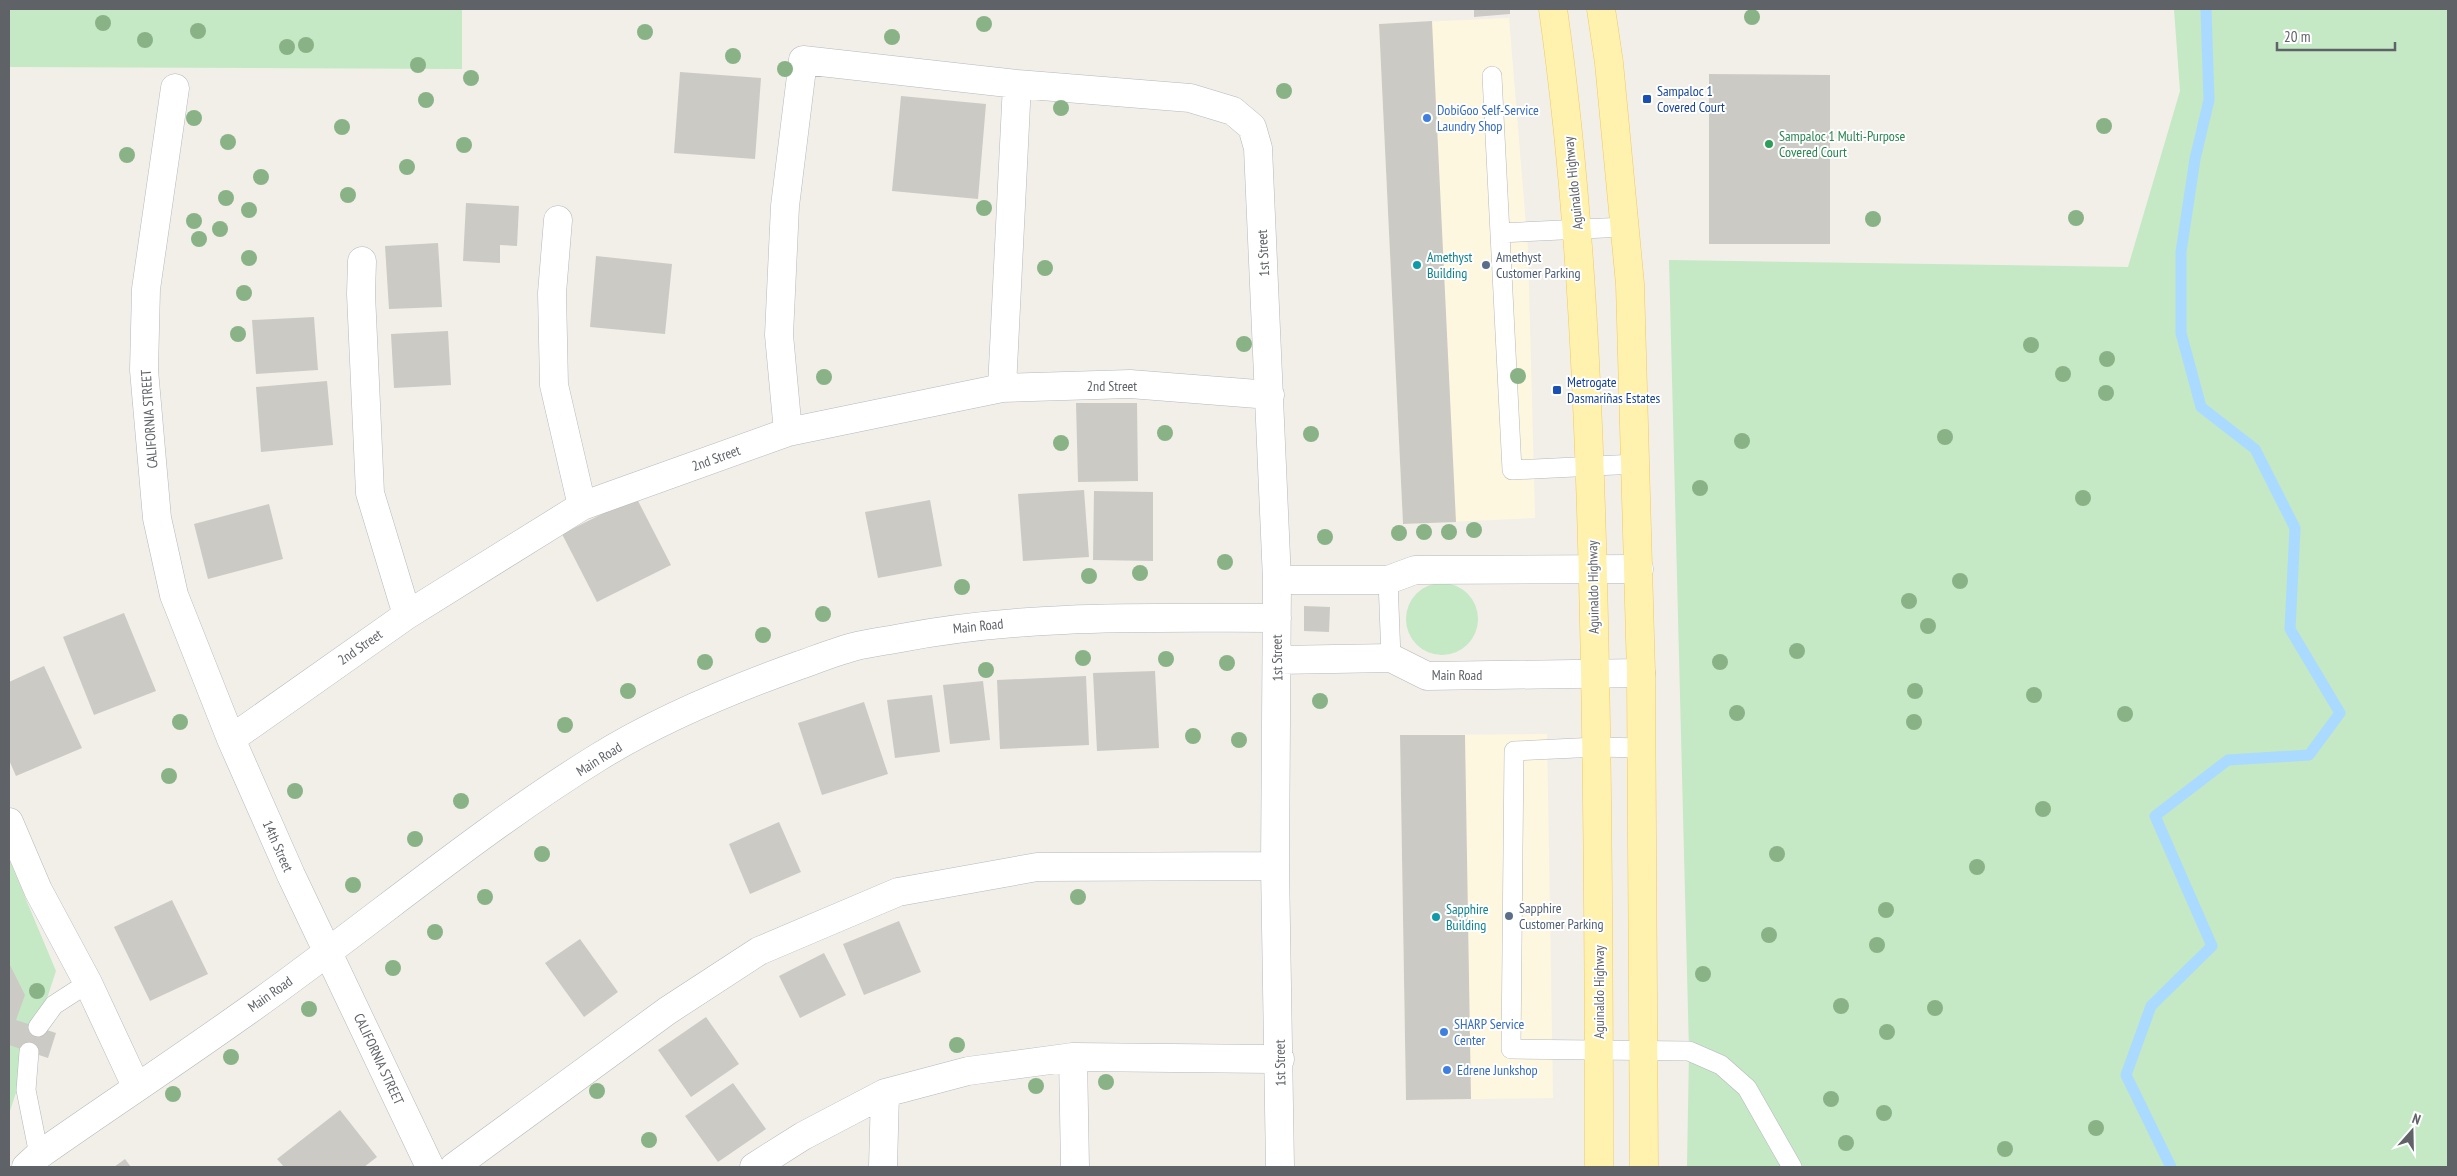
<svg xmlns="http://www.w3.org/2000/svg" width="2457" height="1176" viewBox="0 0 2457 1176" font-family="'PT Sans Narrow',sans-serif">
	<style>
		.commercial { fill: #fef7e0 }
		.green { fill: #c5e8c5 }
		.lines { fill: none; stroke-linecap: round; stroke-linejoin: round }
		.stream { stroke: #aadaff; stroke-width: 11 }
		.building { fill: #cccac5 }
		.service-casing { stroke: #b5b8bc; stroke-width: 20 }
		.minor-casing { stroke: #b5b8bc; stroke-width: 29 }
		.primary-casing { stroke: #f2c960; stroke-width: 29 }
		.service { stroke: #fff; stroke-width: 19 }
		.minor { stroke: #fff; stroke-width: 28 }
		.primary { stroke: #fff2af; stroke-width: 28 }
		.tree { fill: #89b387 }
		.transit-dot { fill: #1a4fb4; stroke: #fff; stroke-width: 2 }
		.shop-dot { fill: #3f7fe0; stroke: #fff; stroke-width: 2 }
		.leisure-dot { fill: #2e9e5b; stroke: #fff; stroke-width: 2 }
		.culture-dot { fill: #0f9aa8; stroke: #fff; stroke-width: 2 }
		.service-dot { fill: #5c6f8a; stroke: #fff; stroke-width: 2 }
		.labels { text-anchor: middle; stroke-width: 4; stroke-linejoin: round; paint-order: stroke }
		.transit-label { font-size: 14px; fill: #164399; stroke: #fff; text-anchor: start }
		.shop-label { font-size: 14px; fill: #366cbe; stroke: #fff; text-anchor: start }
		.leisure-label { font-size: 14px; fill: #27864d; stroke: #fff; text-anchor: start }
		.street-label { font-size: 14px; fill: #5f6368; stroke: #fff }
		.culture-label { font-size: 14px; fill: #0d838f; stroke: #fff; text-anchor: start }
		.service-label { font-size: 14px; fill: #4e5e75; stroke: #fff; text-anchor: start }
	</style>
	<rect width="100%" height="100%" fill="#f1efe8"/>
	<path class="commercial" d="M 1509,18 L 1528,250 L 1535,518 L 1403,524 L 1379,24 Z
		M 1547,734 L 1553,1098 L 1406,1100 L 1400,735 Z"/>
	<path class="green" d="M 9,9 L 462,9 L 462,69 L 9,67 Z
		M 2174,9 L 2448,9 L 2448,1167 L 1687,1167 L 1689,1051 L 1669,260 L 2128,267 L 2180,91 Z
		M1406 619a36 36 0 1 1 72 0a36 36 0 1 1-72 0Z
		M 9,859 L 56,971 L 9,1114 Z"/>
	<g class="lines">
		<path class="stream" d="M 2171,1167 L 2126,1075 L 2151,1006 L 2212,946 L 2155,816 L 2228,760 L 2309,755 L 2340,713 L 2290,629 L 2295,528 L 2255,449 L 2201,407 L 2181,333 L 2181,252 L 2195,159 L 2209,100 L 2206,9"/>
	</g>
	<path class="building" d="M 1474,9 L 1510,9 L 1510,14 L 1474,17 Z
		M 1432,21 L 1456,522 L 1403,524 L 1379,24 Z
		M 680,72 L 761,78 L 755,159 L 674,153 Z
		M 1709,74 L 1830,75 L 1830,244 L 1709,244 Z
		M 901,96 L 986,104 L 978,199 L 892,191 Z
		M 466,203 L 519,206 L 517,246 L 500,245 L 500,263 L 463,261 Z
		M 438,243 L 442,307 L 389,309 L 385,246 Z
		M 596,256 L 672,264 L 665,334 L 590,327 Z
		M 314,317 L 318,370 L 256,374 L 252,320 Z
		M 448,331 L 451,385 L 394,388 L 391,334 Z
		M 327,381 L 333,445 L 261,452 L 256,387 Z
		M 1076,403 L 1137,403 L 1138,481 L 1078,482 Z
		M 1084,490 L 1089,557 L 1023,561 L 1018,494 Z
		M 1094,491 L 1153,492 L 1153,561 L 1093,560 Z
		M 636,497 L 671,565 L 597,602 L 562,534 Z
		M 930,500 L 942,566 L 878,578 L 865,512 Z
		M 269,504 L 283,559 L 208,579 L 194,524 Z
		M 1304,606 L 1330,607 L 1329,632 L 1304,631 Z
		M 124,613 L 156,691 L 94,715 L 63,637 Z
		M 44,666 L 82,748 L 16,776 L 9,760 L 9,682 Z
		M 1155,671 L 1159,748 L 1097,751 L 1093,673 Z
		M 1086,676 L 1089,745 L 1000,749 L 997,680 Z
		M 983,681 L 990,740 L 950,744 L 943,685 Z
		M 932,695 L 940,752 L 895,758 L 887,700 Z
		M 864,702 L 888,774 L 822,795 L 798,723 Z
		M 1400,735 L 1465,735 L 1471,1099 L 1406,1100 Z
		M 779,822 L 801,872 L 750,894 L 729,844 Z
		M 172,900 L 208,974 L 150,1001 L 114,927 Z
		M 899,921 L 921,972 L 864,995 L 843,944 Z
		M 580,939 L 618,992 L 584,1017 L 545,963 Z
		M 824,953 L 846,995 L 800,1018 L 779,976 Z
		M 9,963 L 25,995 L 16,1020 L 56,1033 L 48,1058 L 9,1045 Z
		M 706,1017 L 739,1064 L 691,1097 L 658,1050 Z
		M 733,1083 L 766,1129 L 718,1162 L 685,1116 Z
		M 340,1110 L 377,1157 L 364,1167 L 284,1167 L 277,1159 Z
		M 125,1159 L 131,1167 L 114,1167 Z"/>
	<g class="lines">
		<g class="service-casing">
			<path id="service" d="M 1492,76 L 1512,470 L 1636,464
				M 1500,233 L 1625,227
				M 1388,580 L 1391,658
				M 1641,748 L 1597,747 L 1514,751 L 1511,1049 L 1689,1051 L 1721,1065 L 1747,1088 L 1792,1167
				M 38,1027 L 54,1005 L 88,983
				M 29,1052 L 26,1090 L 39,1155"/>
		</g>
		<g class="minor-casing">
			<path id="minor" d="M 175,88 L 146,289 L 144,370 L 157,518 L 174,595 L 231,739 L 291,875 L 430,1167
				M 558,220 L 552,293 L 554,385 L 582,506
				M 362,261 L 361,294 L 370,493 L 407,615
				M 1002,388 L 1017,84
				M 788,432 L 779,335 L 785,206 L 803,60 L 1017,84 L 1190,98 L 1233,111 L 1252,127 L 1258,148 L 1277,580 L 1275,866 L 1280,1167
				M 1277,580 L 1388,580 L 1415,570 L 1639,569
				M 1277,660 L 1391,658 L 1427,676 L 1641,673
				M 231,739 L 407,615 L 582,506 L 788,432 L 1002,388 L 1130,384 L 1270,395
				M 9,822 L 38,890 L 88,983 L 136,1086
				M 1073,1057 L 1075,1167
				M 26,1167 L 39,1155 C 124,1095 213,1038 297,975 C 396,902 492,823 597,758 C 660,719 730,690 800,665 C 817,659 835,652 853,647 C 868,643 885,641 901,638 C 1025,614 1151,618 1277,618
				M 454,1167 L 667,1011 L 759,951 L 898,892 L 1037,867 L 1275,866
				M 754,1167 L 803,1136 L 885,1093 L 968,1071 L 1073,1057 L 1280,1059
				M 883,1167 L 885,1093"/>
		</g>
		<g class="primary-casing">
			<path id="primary" d="M 1553,9 C 1578,186 1587,365 1592,543 C 1598,751 1599,959 1599,1167
				M 1601,9 L 1609,63 L 1630,284 L 1641,673 L 1644,1167"/>
		</g>
		<use href="#service" class="service"/>
		<use href="#minor" class="minor"/>
		<use href="#primary" class="primary"/>
	</g>
	<g class="tree">
		<circle cx="1752" cy="17" r="8"/>
		<circle cx="103" cy="23" r="8"/>
		<circle cx="984" cy="24" r="8"/>
		<circle cx="198" cy="31" r="8"/>
		<circle cx="645" cy="32" r="8"/>
		<circle cx="892" cy="37" r="8"/>
		<circle cx="145" cy="40" r="8"/>
		<circle cx="306" cy="45" r="8"/>
		<circle cx="287" cy="47" r="8"/>
		<circle cx="733" cy="56" r="8"/>
		<circle cx="418" cy="65" r="8"/>
		<circle cx="785" cy="69" r="8"/>
		<circle cx="471" cy="78" r="8"/>
		<circle cx="1284" cy="91" r="8"/>
		<circle cx="426" cy="100" r="8"/>
		<circle cx="1061" cy="108" r="8"/>
		<circle cx="194" cy="118" r="8"/>
		<circle cx="2104" cy="126" r="8"/>
		<circle cx="342" cy="127" r="8"/>
		<circle cx="228" cy="142" r="8"/>
		<circle cx="464" cy="145" r="8"/>
		<circle cx="127" cy="155" r="8"/>
		<circle cx="407" cy="167" r="8"/>
		<circle cx="261" cy="177" r="8"/>
		<circle cx="348" cy="195" r="8"/>
		<circle cx="226" cy="198" r="8"/>
		<circle cx="984" cy="208" r="8"/>
		<circle cx="249" cy="210" r="8"/>
		<circle cx="2076" cy="218" r="8"/>
		<circle cx="1873" cy="219" r="8"/>
		<circle cx="194" cy="221" r="8"/>
		<circle cx="220" cy="229" r="8"/>
		<circle cx="199" cy="239" r="8"/>
		<circle cx="249" cy="258" r="8"/>
		<circle cx="1045" cy="268" r="8"/>
		<circle cx="244" cy="293" r="8"/>
		<circle cx="238" cy="334" r="8"/>
		<circle cx="1244" cy="344" r="8"/>
		<circle cx="2031" cy="345" r="8"/>
		<circle cx="2107" cy="359" r="8"/>
		<circle cx="2063" cy="374" r="8"/>
		<circle cx="1518" cy="376" r="8"/>
		<circle cx="824" cy="377" r="8"/>
		<circle cx="2106" cy="393" r="8"/>
		<circle cx="1165" cy="433" r="8"/>
		<circle cx="1311" cy="434" r="8"/>
		<circle cx="1945" cy="437" r="8"/>
		<circle cx="1742" cy="441" r="8"/>
		<circle cx="1061" cy="443" r="8"/>
		<circle cx="1700" cy="488" r="8"/>
		<circle cx="2083" cy="498" r="8"/>
		<circle cx="1474" cy="530" r="8"/>
		<circle cx="1424" cy="532" r="8"/>
		<circle cx="1449" cy="532" r="8"/>
		<circle cx="1399" cy="533" r="8"/>
		<circle cx="1325" cy="537" r="8"/>
		<circle cx="1225" cy="562" r="8"/>
		<circle cx="1140" cy="573" r="8"/>
		<circle cx="1089" cy="576" r="8"/>
		<circle cx="1960" cy="581" r="8"/>
		<circle cx="962" cy="587" r="8"/>
		<circle cx="1909" cy="601" r="8"/>
		<circle cx="823" cy="614" r="8"/>
		<circle cx="1928" cy="626" r="8"/>
		<circle cx="763" cy="635" r="8"/>
		<circle cx="1797" cy="651" r="8"/>
		<circle cx="1083" cy="658" r="8"/>
		<circle cx="1166" cy="659" r="8"/>
		<circle cx="705" cy="662" r="8"/>
		<circle cx="1720" cy="662" r="8"/>
		<circle cx="1227" cy="663" r="8"/>
		<circle cx="986" cy="670" r="8"/>
		<circle cx="628" cy="691" r="8"/>
		<circle cx="1915" cy="691" r="8"/>
		<circle cx="2034" cy="695" r="8"/>
		<circle cx="1320" cy="701" r="8"/>
		<circle cx="1737" cy="713" r="8"/>
		<circle cx="2125" cy="714" r="8"/>
		<circle cx="180" cy="722" r="8"/>
		<circle cx="1914" cy="722" r="8"/>
		<circle cx="565" cy="725" r="8"/>
		<circle cx="1193" cy="736" r="8"/>
		<circle cx="1239" cy="740" r="8"/>
		<circle cx="169" cy="776" r="8"/>
		<circle cx="295" cy="791" r="8"/>
		<circle cx="461" cy="801" r="8"/>
		<circle cx="2043" cy="809" r="8"/>
		<circle cx="415" cy="839" r="8"/>
		<circle cx="542" cy="854" r="8"/>
		<circle cx="1777" cy="854" r="8"/>
		<circle cx="1977" cy="867" r="8"/>
		<circle cx="353" cy="885" r="8"/>
		<circle cx="485" cy="897" r="8"/>
		<circle cx="1078" cy="897" r="8"/>
		<circle cx="1886" cy="910" r="8"/>
		<circle cx="435" cy="932" r="8"/>
		<circle cx="1769" cy="935" r="8"/>
		<circle cx="1877" cy="945" r="8"/>
		<circle cx="393" cy="968" r="8"/>
		<circle cx="1703" cy="974" r="8"/>
		<circle cx="37" cy="991" r="8"/>
		<circle cx="1841" cy="1006" r="8"/>
		<circle cx="1935" cy="1008" r="8"/>
		<circle cx="309" cy="1009" r="8"/>
		<circle cx="1887" cy="1032" r="8"/>
		<circle cx="957" cy="1045" r="8"/>
		<circle cx="231" cy="1057" r="8"/>
		<circle cx="1106" cy="1082" r="8"/>
		<circle cx="1036" cy="1086" r="8"/>
		<circle cx="597" cy="1091" r="8"/>
		<circle cx="173" cy="1094" r="8"/>
		<circle cx="1831" cy="1099" r="8"/>
		<circle cx="1884" cy="1113" r="8"/>
		<circle cx="2096" cy="1128" r="8"/>
		<circle cx="649" cy="1140" r="8"/>
		<circle cx="1846" cy="1143" r="8"/>
		<circle cx="2005" cy="1149" r="8"/>
	</g>
	<g class="transit-dot">
		<rect x="1642" y="94" width="10" height="10" rx="2.5"/>
		<rect x="1552" y="385" width="10" height="10" rx="2.5"/>
	</g>
	<g class="shop-dot">
		<circle cx="1427" cy="118" r="5"/>
		<circle cx="1444" cy="1032" r="5"/>
		<circle cx="1447" cy="1070" r="5"/>
	</g>
	<circle class="leisure-dot" cx="1769" cy="144" r="5"/>
	<g class="culture-dot">
		<circle cx="1417" cy="265" r="5"/>
		<circle cx="1436" cy="917" r="5"/>
	</g>
	<g class="service-dot">
		<circle cx="1486" cy="265" r="5"/>
		<circle cx="1509" cy="916" r="5"/>
	</g>
	<g class="labels">
		<g class="transit-label">
			<text x="1657" y="96">Sampaloc 1<tspan x="1657" dy="16">Covered Court</tspan></text>
			<text x="1567" y="387">Metrogate<tspan x="1567" dy="16">Dasmariñas Estates</tspan></text>
		</g>
		<g class="shop-label">
			<text x="1437" y="115">DobiGoo Self-Service<tspan x="1437" dy="16">Laundry Shop</tspan></text>
			<text x="1454" y="1029">SHARP Service<tspan x="1454" dy="16">Center</tspan></text>
			<text x="1457" y="1075">Edrene Junkshop</text>
		</g>
		<g class="leisure-label">
			<text x="1779" y="141">Sampaloc 1 Multi-Purpose<tspan x="1779" dy="16">Covered Court</tspan></text>
		</g>
		<g class="street-label">
			<text transform="translate(1573 183) rotate(-96)" y="5">Aguinaldo Highway</text>
			<text transform="translate(1263 253) rotate(-93)" y="5">1st Street</text>
			<text x="1112" y="391">2nd Street</text>
			<text transform="translate(149 419) rotate(-94)" y="5">CALIFORNIA STREET</text>
			<text transform="translate(716 458) rotate(-20)" y="5">2nd Street</text>
			<text transform="translate(1593 587) rotate(-91)" y="5">Aguinaldo Highway</text>
			<text transform="translate(978 626) rotate(-6)" y="5">Main Road</text>
			<text transform="translate(360 647) rotate(-35)" y="5">2nd Street</text>
			<text transform="translate(1277 658) rotate(-91)" y="5">1st Street</text>
			<text x="1457" y="680">Main Road</text>
			<text transform="translate(599 759) rotate(-32)" y="5">Main Road</text>
			<text transform="translate(278 846) rotate(66)" y="5">14th Street</text>
			<text transform="translate(1599 992) rotate(-90)" y="5">Aguinaldo Highway</text>
			<text transform="translate(270 994) rotate(-35)" y="5">Main Road</text>
			<text transform="translate(379 1059) rotate(65)" y="5">CALIFORNIA STREET</text>
			<text transform="translate(1280 1063) rotate(-91)" y="5">1st Street</text>
		</g>
		<g class="culture-label">
			<text x="1427" y="262">Amethyst<tspan x="1427" dy="16">Building</tspan></text>
			<text x="1446" y="914">Sapphire<tspan x="1446" dy="16">Building</tspan></text>
		</g>
		<g class="service-label">
			<text x="1496" y="262">Amethyst<tspan x="1496" dy="16">Customer Parking</tspan></text>
			<text x="1519" y="913">Sapphire<tspan x="1519" dy="16">Customer Parking</tspan></text>
		</g>
	</g>
	<rect width="2457" height="1176" fill="none" stroke="#5f6368" stroke-width="20"/>
	<g transform="translate(2412 1131) rotate(20)" stroke="#ffffff" stroke-width="4" paint-order="stroke">
	<path d="M0-4L9 19L0 12L-9 19Z" fill="#5f6368"/>
	<text y="-8" font-size="14" font-weight="bold" text-anchor="middle" fill="#5f6368">N</text>
	</g>
	<path d="M2277 42v8h118v-8" fill="none" stroke="#5f6368" stroke-width="2.5"/>
	<text x="2284" y="42" font-size="15" fill="#5f6368" stroke="#ffffff" stroke-width="4" paint-order="stroke">20 m</text>
</svg>
